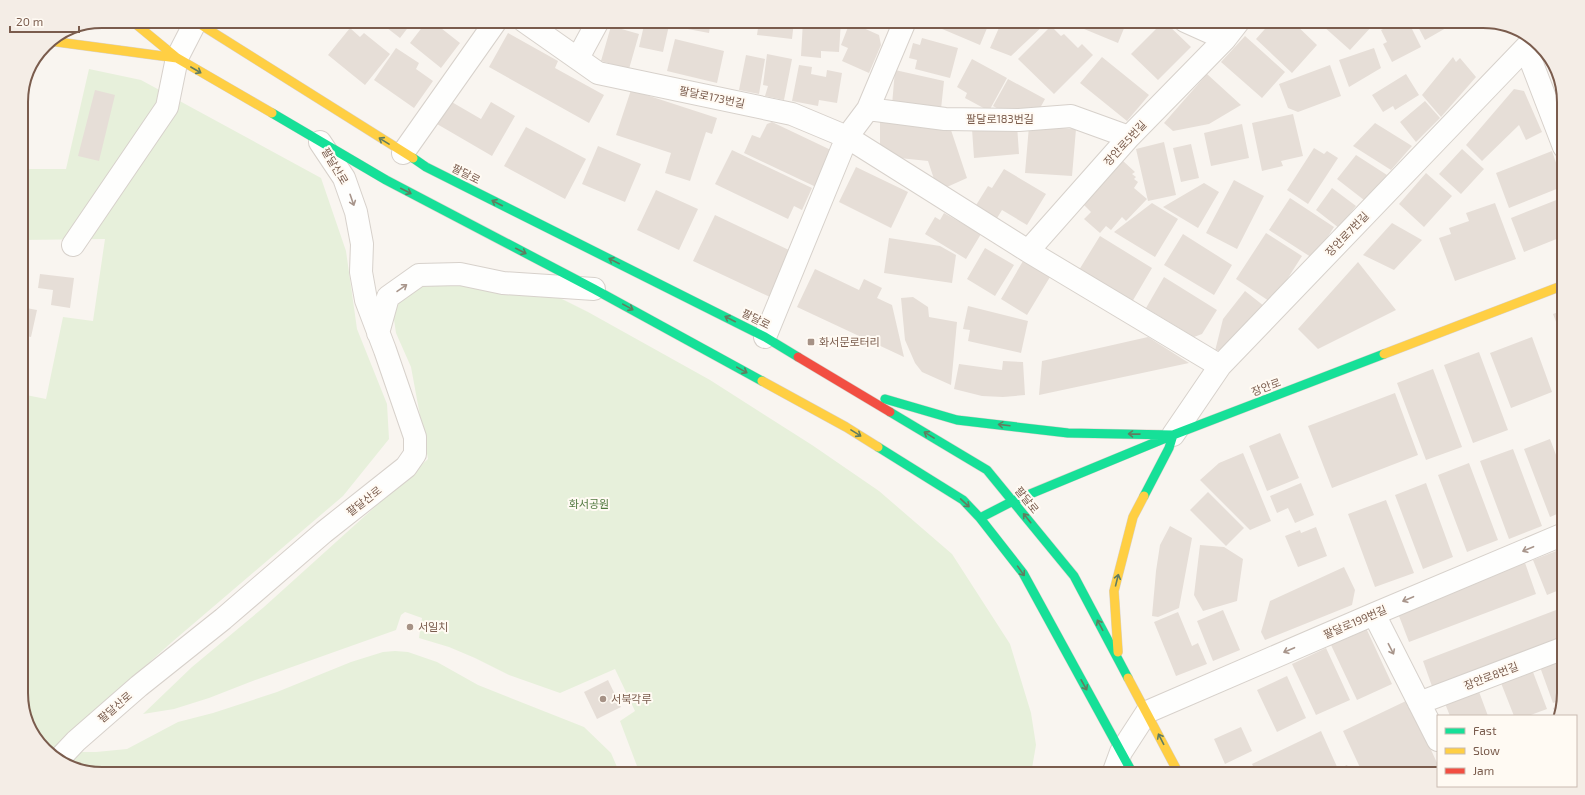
<svg xmlns="http://www.w3.org/2000/svg" width="1585" height="795" viewBox="0 0 1585 795" font-family="'Exo 2','Noto Sans KR',sans-serif">
	<style>
		.green { fill: #e7f0db }
		.building { fill: #e6ded7 }
		.lines { fill: none; stroke-linecap: round; stroke-linejoin: round }
		.street-casing { stroke: #d7d1cb; stroke-width: 24 }
		.fast-casing { stroke: #d9d2cb; stroke-width: 10 }
		.slow-casing { stroke: #d9d2cb; stroke-width: 10 }
		.jam-casing { stroke: #d9d2cb; stroke-width: 10 }
		.street { stroke: #fefefd; stroke-width: 22 }
		.fast { stroke: #16e098; stroke-width: 9 }
		.slow { stroke: #ffcf43; stroke-width: 9 }
		.jam { stroke: #f24e42; stroke-width: 9 }
		.oneway { stroke: #617d60 }
		.oneway2 { stroke: #a8958b }
		.poi-dot { fill: #a69286; stroke: #fffaf3; stroke-width: 1.5 }
		.labels { text-anchor: middle; stroke-width: 4; stroke-linejoin: round; paint-order: stroke }
		.street-label { font-size: 11px; fill: #7a5c4d; stroke: #fffaf3 }
		.poi-label { font-size: 11px; fill: #7a5c4d; stroke: #fffaf3; text-anchor: start }
		.park-label { font-size: 11px; fill: #537a41; stroke: #fffaf3 }
		.rim { fill: none; stroke: #7a5c4d; stroke-width: 2 }
	</style>
	<rect width="100%" height="100%" fill="#f9f5f0"/>
	<path class="green" d="M 89,69 L 141,80 L 321,178 L 346,251 L 357,329 L 387,404 L 389,439 L 343,496 L 172,642 L 83,722 L 56,752 L 96,752 L 127,749 L 178,722 L 213,713 L 277,692 L 351,662 L 383,652 L 395,651 L 408,652 L 437,662 L 478,685 L 584,727 L 611,753 L 620,774 L 102,774 L 66,766 L 35,738 L 21,699 L 21,394 L 46,399 L 63,317 L 93,321 L 105,239 L 21,240 L 21,169 L 66,169 Z
		M 404,280 L 546,291 L 588,312 L 710,380 L 812,445 L 879,491 L 952,554 L 1010,644 L 1031,713 L 1036,745 L 1031,774 L 640,774 L 620,721 L 635,711 L 615,669 L 560,693 L 509,675 L 475,658 L 449,647 L 419,638 L 422,618 L 405,612 L 401,615 L 396,630 L 250,682 L 209,698 L 174,709 L 143,714 L 192,667 L 264,607 L 428,459 L 411,367 L 396,333 L 391,299 Z"/>
	<path class="building" d="M 378,21 L 413,21 L 400,38 Z
		M 427,21 L 432,21 L 460,43 L 441,68 L 410,43 Z
		M 557,21 L 575,21 L 573,27 Z
		M 645,21 L 670,21 L 663,52 L 639,47 Z
		M 678,21 L 711,21 L 709,33 L 677,27 Z
		M 759,21 L 794,21 L 792,39 L 757,35 Z
		M 803,21 L 841,21 L 839,52 L 821,51 L 821,58 L 801,56 Z
		M 929,21 L 990,21 L 980,45 L 928,23 Z
		M 1002,21 L 1038,21 L 1045,24 L 1011,56 L 990,48 Z
		M 1073,21 L 1127,21 L 1118,43 L 1072,24 Z
		M 1164,21 L 1191,47 L 1158,80 L 1131,54 Z
		M 1272,21 L 1292,21 L 1317,45 L 1292,73 L 1256,39 Z
		M 1298,21 L 1315,21 L 1307,29 Z
		M 1328,21 L 1369,21 L 1373,25 L 1350,50 L 1323,26 Z
		M 1396,21 L 1408,21 L 1421,47 L 1392,62 L 1383,44 L 1387,42 L 1381,30 L 1397,22 Z
		M 1415,21 L 1443,21 L 1446,28 L 1425,40 Z
		M 1447,21 L 1461,21 L 1450,27 Z
		M 850,22 L 879,35 L 881,45 L 869,73 L 842,61 L 848,48 L 841,45 Z
		M 611,26 L 639,34 L 629,69 L 601,61 Z
		M 1051,26 L 1061,36 L 1064,34 L 1078,48 L 1082,44 L 1093,55 L 1054,94 L 1018,59 Z
		M 350,28 L 360,37 L 364,33 L 390,54 L 365,85 L 328,55 Z
		M 508,33 L 558,61 L 555,68 L 604,95 L 589,123 L 489,67 Z
		M 1245,36 L 1285,72 L 1262,98 L 1221,62 Z
		M 922,38 L 958,48 L 950,78 L 915,69 L 917,60 L 909,58 L 913,43 L 920,45 Z
		M 675,39 L 724,51 L 717,83 L 667,71 Z
		M 396,48 L 419,63 L 416,69 L 433,81 L 414,108 L 374,80 Z
		M 1374,48 L 1381,68 L 1349,87 L 1339,60 Z
		M 767,54 L 792,59 L 784,100 L 765,96 L 768,86 L 763,85 Z
		M 746,55 L 765,59 L 759,94 L 739,90 Z
		M 1549,56 L 1559,83 L 1558,83 L 1548,58 Z
		M 1102,57 L 1149,95 L 1127,121 L 1080,83 Z
		M 1453,57 L 1456,62 L 1460,58 L 1476,77 L 1441,117 L 1422,95 Z
		M 972,59 L 1007,78 L 989,111 L 965,98 L 967,93 L 957,87 Z
		M 799,65 L 812,67 L 811,74 L 826,77 L 827,70 L 842,73 L 837,103 L 819,100 L 818,106 L 792,101 Z
		M 1330,65 L 1341,96 L 1298,112 L 1288,108 L 1279,84 Z
		M 895,70 L 944,81 L 941,109 L 892,105 Z
		M 1207,74 L 1241,105 L 1209,124 L 1173,131 L 1164,123 Z
		M 1406,74 L 1419,95 L 1395,110 L 1393,106 L 1383,112 L 1372,95 Z
		M 1008,79 L 1045,99 L 1039,110 L 1006,113 L 993,106 Z
		M 1514,89 L 1524,91 L 1542,132 L 1526,140 L 1519,125 L 1482,161 L 1466,145 Z
		M 95,90 L 115,95 L 99,161 L 78,156 Z
		M 631,90 L 717,118 L 712,134 L 706,132 L 690,181 L 665,173 L 671,153 L 616,135 Z
		M 450,101 L 481,119 L 491,102 L 515,116 L 492,156 L 437,124 Z
		M 1425,101 L 1440,118 L 1416,142 L 1400,122 Z
		M 1293,114 L 1303,156 L 1281,161 L 1283,166 L 1262,171 L 1252,123 Z
		M 880,119 L 950,127 L 967,178 L 938,191 L 928,161 L 890,157 L 889,149 L 880,149 Z
		M 772,122 L 833,151 L 816,187 L 744,153 L 752,135 L 760,138 L 767,124 Z
		M 1375,123 L 1412,146 L 1391,170 L 1353,146 Z
		M 1242,124 L 1249,158 L 1211,166 L 1204,133 Z
		M 1017,125 L 1019,154 L 974,158 L 972,129 Z
		M 1029,126 L 1076,129 L 1072,176 L 1025,173 Z
		M 526,127 L 586,159 L 565,199 L 504,166 Z
		M 1164,142 L 1176,195 L 1148,201 L 1136,149 Z
		M 1191,144 L 1199,178 L 1181,182 L 1173,148 Z
		M 598,146 L 641,164 L 625,202 L 582,184 Z
		M 1314,148 L 1324,154 L 1327,151 L 1338,158 L 1308,204 L 1287,190 Z
		M 1462,149 L 1484,169 L 1461,194 L 1439,174 Z
		M 732,150 L 812,188 L 802,210 L 794,206 L 788,219 L 715,184 Z
		M 1552,151 L 1564,186 L 1509,208 L 1496,173 Z
		M 1356,155 L 1387,175 L 1364,200 L 1337,179 Z
		M 1122,160 L 1135,172 L 1132,174 L 1136,177 L 1134,179 L 1138,182 L 1134,188 L 1147,199 L 1126,221 L 1122,217 L 1111,230 L 1106,226 L 1100,233 L 1084,219 L 1091,212 L 1083,204 Z
		M 856,167 L 908,192 L 891,228 L 839,202 Z
		M 1004,169 L 1046,194 L 1027,225 L 1002,210 L 994,223 L 973,210 L 988,186 L 992,188 Z
		M 1426,173 L 1452,196 L 1424,227 L 1399,204 Z
		M 1234,180 L 1264,196 L 1237,249 L 1206,233 Z
		M 1204,183 L 1219,192 L 1198,228 L 1163,207 Z
		M 1332,188 L 1356,206 L 1339,228 L 1316,210 Z
		M 656,190 L 698,209 L 679,250 L 637,230 Z
		M 1564,197 L 1564,236 L 1524,252 L 1511,218 Z
		M 1290,198 L 1334,227 L 1314,259 L 1269,230 Z
		M 1152,203 L 1178,219 L 1155,257 L 1114,232 Z
		M 1495,203 L 1516,259 L 1455,281 L 1439,238 L 1451,234 L 1449,228 L 1469,221 L 1466,213 Z
		M 944,213 L 981,234 L 966,259 L 925,234 L 935,217 L 940,220 Z
		M 715,215 L 791,251 L 770,297 L 693,261 Z
		M 1392,223 L 1422,240 L 1394,270 L 1363,255 Z
		M 1266,233 L 1302,256 L 1272,303 L 1236,279 Z
		M 1183,234 L 1232,265 L 1214,295 L 1164,265 Z
		M 1100,236 L 1152,268 L 1132,302 L 1079,270 Z
		M 889,238 L 940,246 L 956,255 L 952,283 L 884,273 Z
		M 985,248 L 1014,265 L 995,296 L 967,279 Z
		M 1023,261 L 1050,277 L 1027,315 L 1001,299 Z
		M 1358,262 L 1396,310 L 1318,349 L 1298,329 Z
		M 815,269 L 859,290 L 864,279 L 882,288 L 877,298 L 892,305 L 904,357 L 797,307 Z
		M 40,274 L 74,278 L 70,308 L 51,305 L 53,290 L 38,288 Z
		M 1164,277 L 1217,310 L 1202,334 L 1194,337 L 1146,308 Z
		M 1245,291 L 1264,306 L 1233,346 L 1215,351 L 1223,319 Z
		M 913,297 L 928,307 L 929,317 L 957,322 L 951,385 L 922,372 L 915,363 L 905,340 L 901,298 Z
		M 968,306 L 1028,321 L 1021,353 L 968,341 L 970,330 L 963,329 Z
		M 21,307 L 37,310 L 31,337 L 21,335 Z
		M 1564,310 L 1564,342 L 1553,314 Z
		M 1148,337 L 1189,363 L 1039,395 L 1042,361 Z
		M 1532,337 L 1552,392 L 1511,408 L 1490,353 Z
		M 1479,352 L 1508,430 L 1473,443 L 1444,365 Z
		M 1003,361 L 1023,362 L 1025,395 L 1003,397 L 982,396 L 954,389 L 959,364 L 1002,370 Z
		M 1433,369 L 1462,447 L 1426,460 L 1397,383 Z
		M 1395,393 L 1418,455 L 1332,488 L 1308,426 Z
		M 1280,433 L 1299,478 L 1267,491 L 1249,446 Z
		M 1550,439 L 1564,476 L 1564,511 L 1550,517 L 1524,449 Z
		M 1564,446 L 1564,457 L 1560,447 Z
		M 1513,449 L 1542,526 L 1509,539 L 1480,461 Z
		M 1243,453 L 1271,521 L 1250,530 L 1200,480 L 1219,463 Z
		M 1469,463 L 1498,540 L 1467,552 L 1438,475 Z
		M 1301,483 L 1314,515 L 1295,523 L 1288,508 L 1277,513 L 1270,496 Z
		M 1426,483 L 1453,557 L 1423,569 L 1395,495 Z
		M 1208,492 L 1244,528 L 1226,546 L 1190,510 Z
		M 1386,500 L 1414,573 L 1375,587 L 1348,514 Z
		M 1170,526 L 1192,538 L 1179,608 L 1158,617 L 1152,616 L 1156,571 L 1160,545 Z
		M 1316,527 L 1327,556 L 1298,567 L 1285,536 L 1300,530 L 1301,533 Z
		M 1200,545 L 1224,547 L 1243,559 L 1237,601 L 1203,611 L 1194,595 Z
		M 1564,548 L 1564,588 L 1547,595 L 1533,560 Z
		M 1524,560 L 1536,594 L 1409,642 L 1399,616 L 1403,605 Z
		M 1344,567 L 1355,590 L 1352,605 L 1265,640 L 1261,632 L 1270,601 Z
		M 1564,607 L 1564,639 L 1433,689 L 1423,661 Z
		M 1223,610 L 1240,650 L 1213,661 L 1197,621 Z
		M 1178,612 L 1192,646 L 1198,643 L 1207,664 L 1176,676 L 1154,622 Z
		M 1366,628 L 1392,684 L 1357,700 L 1331,645 Z
		M 1326,648 L 1350,700 L 1316,715 L 1292,664 Z
		M 1564,658 L 1564,693 L 1563,699 L 1553,703 L 1540,667 Z
		M 1533,672 L 1547,709 L 1528,716 L 1514,716 L 1501,683 Z
		M 1287,676 L 1306,718 L 1277,732 L 1257,690 Z
		M 608,680 L 621,707 L 597,719 L 584,692 Z
		M 1478,689 L 1488,716 L 1450,716 L 1444,701 Z
		M 1408,700 L 1438,765 L 1438,774 L 1363,774 L 1343,731 Z
		M 1561,705 L 1559,716 L 1556,716 L 1553,708 Z
		M 1241,727 L 1252,751 L 1225,764 L 1214,739 Z
		M 1321,731 L 1338,769 L 1347,765 L 1352,774 L 1257,774 L 1252,764 Z"/>
	<g class="lines">
		<g class="street-casing">
			<path id="street" d="M 524,21 L 598,73 L 792,114 L 847,137 L 1028,251 L 1220,366
				M 1185,21 L 1225,39
				M 1526,48 L 1564,147
				M 578,58 L 598,21
				M 868,109 L 945,119 L 1019,120 L 1071,116 L 1129,137
				M 403,153 L 496,21
				M 73,245 L 167,107 L 177,58 L 196,21
				M 1028,251 L 1129,137 L 1225,39 L 1239,21
				M 378,333 L 388,297 L 419,275 L 460,274 L 503,283 L 594,289
				M 765,337 L 847,137 L 868,109 L 905,21
				M 1173,435 L 1220,366 L 1532,41
				M 1374,614 L 1438,740
				M 1419,703 L 1564,648
				M 59,759 L 76,741 L 139,686 L 223,619 L 324,532 L 406,467 L 415,454 L 415,437 L 385,350 L 366,300 L 361,272 L 362,244 L 356,212 L 344,178 L 320,142
				M 1113,774 L 1121,752 L 1147,712 L 1374,614 L 1564,534"/>
		</g>
		<g class="fast-casing">
			<path id="fast" d="M 272,113 L 386,180 L 594,289 L 762,381
				M 413,158 L 426,167 L 765,337 L 798,357
				M 885,399 L 957,420 L 1068,433 L 1173,435 L 1169,448 L 1144,496
				M 890,412 L 987,470 L 1074,576 L 1128,678
				M 878,447 L 963,500 L 980,518 L 1023,573 L 1133,774
				M 980,518 L 1013,501 L 1173,435 L 1384,354"/>
		</g>
		<g class="slow-casing">
			<path id="slow" d="M 132,21 L 177,58 L 272,113
				M 195,21 L 413,158
				M 50,41 L 177,58
				M 1384,354 L 1564,285
				M 762,381 L 846,427 L 878,447
				M 1118,652 L 1114,591 L 1133,517 L 1144,496
				M 1128,678 L 1179,774"/>
		</g>
		<g class="jam-casing">
			<path id="jam" d="M 798,357 L 890,412"/>
		</g>
		<use href="#street" class="street"/>
		<use href="#fast" class="fast"/>
		<use href="#slow" class="slow"/>
		<use href="#jam" class="jam"/>
	</g>
	<defs><path id="oneway-shaft" d="M-6 0H5M1.5-3L5.5 0L1.5 3" fill="none" stroke-width="1.6" stroke-linecap="round" stroke-linejoin="round"/></defs>
	<g class="oneway">
		<use href="#oneway-shaft" transform="translate(196 70) rotate(30)"/>
		<use href="#oneway-shaft" transform="translate(384 141) rotate(-148)"/>
		<use href="#oneway-shaft" transform="translate(406 191) rotate(27)"/>
		<use href="#oneway-shaft" transform="translate(497 203) rotate(-153)"/>
		<use href="#oneway-shaft" transform="translate(521 251) rotate(27)"/>
		<use href="#oneway-shaft" transform="translate(614 261) rotate(-153)"/>
		<use href="#oneway-shaft" transform="translate(628 307) rotate(29)"/>
		<use href="#oneway-shaft" transform="translate(730 319) rotate(-153)"/>
		<use href="#oneway-shaft" transform="translate(742 370) rotate(29)"/>
		<use href="#oneway-shaft" transform="translate(1004 425) rotate(-173)"/>
		<use href="#oneway-shaft" transform="translate(856 433) rotate(32)"/>
		<use href="#oneway-shaft" transform="translate(1134 434) rotate(-179)"/>
		<use href="#oneway-shaft" transform="translate(929 435) rotate(-149)"/>
		<use href="#oneway-shaft" transform="translate(965 503) rotate(43)"/>
		<use href="#oneway-shaft" transform="translate(1027 518) rotate(-129)"/>
		<use href="#oneway-shaft" transform="translate(1021 571) rotate(55)"/>
		<use href="#oneway-shaft" transform="translate(1117 580) rotate(-76)"/>
		<use href="#oneway-shaft" transform="translate(1100 625) rotate(-118)"/>
		<use href="#oneway-shaft" transform="translate(1084 685) rotate(61)"/>
		<use href="#oneway-shaft" transform="translate(1161 739) rotate(-117)"/>
	</g>
	<g class="oneway2">
		<use href="#oneway-shaft" transform="translate(352 200) rotate(71)"/>
		<use href="#oneway-shaft" transform="translate(402 288) rotate(-35)"/>
		<use href="#oneway-shaft" transform="translate(1528 549) rotate(157)"/>
		<use href="#oneway-shaft" transform="translate(1408 599) rotate(157)"/>
		<use href="#oneway-shaft" transform="translate(1391 649) rotate(63)"/>
		<use href="#oneway-shaft" transform="translate(1289 650) rotate(157)"/>
	</g>
	<g class="poi-dot">
		<rect x="807" y="338" width="8" height="8" rx="2"/>
		<circle cx="410" cy="627" r="4"/>
		<circle cx="603" cy="699" r="4"/>
	</g>
	<g class="labels">
		<g class="street-label">
			<text transform="translate(712 97) rotate(12)" y="4">팔달로173번길</text>
			<text x="1000" y="123">팔달로183번길</text>
			<text transform="translate(1125 143) rotate(-47)" y="4">장안로5번길</text>
			<text transform="translate(335 166) rotate(59)" y="4">팔달산로</text>
			<text transform="translate(466 174) rotate(27)" y="4">팔달로</text>
			<text transform="translate(1347 234) rotate(-46)" y="4">장안로7번길</text>
			<text transform="translate(756 319) rotate(27)" y="4">팔달로</text>
			<text transform="translate(1266 387) rotate(-21)" y="4">장안로</text>
			<text transform="translate(1027 500) rotate(51)" y="4">팔달로</text>
			<text transform="translate(364 501) rotate(-38)" y="4">팔달산로</text>
			<text transform="translate(1355 622) rotate(-23)" y="4">팔달로199번길</text>
			<text transform="translate(1491 676) rotate(-21)" y="4">장안로8번길</text>
			<text transform="translate(115 707) rotate(-41)" y="4">팔달산로</text>
		</g>
		<g class="poi-label">
			<text x="819" y="346">화서문로터리</text>
			<text x="418" y="631">서일치</text>
			<text x="611" y="703">서북각루</text>
		</g>
		<g class="park-label">
			<text x="589" y="508">화서공원</text>
		</g>
	</g>
	<path d="M0 0H1585V795H0ZM102 28H1483A74 74 0 0 1 1557 102V693A74 74 0 0 1 1483 767H102A74 74 0 0 1 28 693V102A74 74 0 0 1 102 28Z" fill="#f4ede6" fill-rule="evenodd"/>
	<path class="rim" d="M102 28H1483A74 74 0 0 1 1557 102V693A74 74 0 0 1 1483 767H102A74 74 0 0 1 28 693V102A74 74 0 0 1 102 28Z"/>
	<rect x="1437" y="715" width="140" height="72" fill="#fffaf3" stroke="#cabbb1"/>
	<rect x="1445" y="728" width="20" height="6" fill="#16e098" stroke="#cabbb1"/>
	<text x="1473" y="735" font-size="12" fill="#7a5c4d">Fast</text>
	<rect x="1445" y="748" width="20" height="6" fill="#ffcf43" stroke="#cabbb1"/>
	<text x="1473" y="755" font-size="12" fill="#7a5c4d">Slow</text>
	<rect x="1445" y="768" width="20" height="6" fill="#f24e42" stroke="#cabbb1"/>
	<text x="1473" y="775" font-size="12" fill="#7a5c4d">Jam</text>
	<path d="M10 26v6h69v-6" fill="none" stroke="#7a5c4d" stroke-width="2"/>
	<text x="16" y="26" font-size="12" fill="#7a5c4d" stroke="#fffaf3" stroke-width="3" paint-order="stroke">20 m</text>
</svg>
